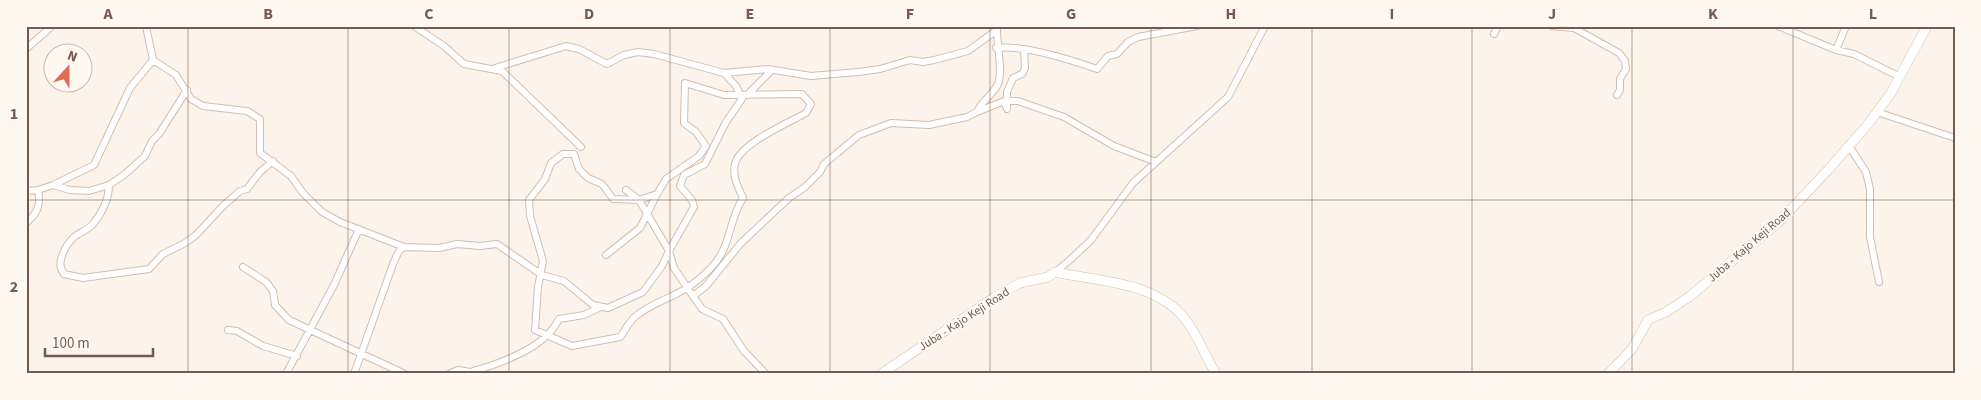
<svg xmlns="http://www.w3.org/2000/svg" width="1981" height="400" viewBox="0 0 1981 400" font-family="'Source Sans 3',sans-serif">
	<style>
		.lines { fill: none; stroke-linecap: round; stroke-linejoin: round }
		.street-casing { stroke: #d1beb2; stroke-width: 8 }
		.secondary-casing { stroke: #d4beb0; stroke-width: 10 }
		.street { stroke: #fff; stroke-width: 6 }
		.secondary { stroke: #fff; stroke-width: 9 }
		.grid { fill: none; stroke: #775a4e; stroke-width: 1; stroke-opacity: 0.55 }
		.labels { text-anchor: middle; stroke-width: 4.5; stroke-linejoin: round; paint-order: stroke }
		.street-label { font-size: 12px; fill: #775a4e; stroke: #fef8f1 }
		.neatline { fill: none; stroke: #775a4e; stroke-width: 2 }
		.grid-label { font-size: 16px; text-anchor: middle; font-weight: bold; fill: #775a4e }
	</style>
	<rect width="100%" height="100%" fill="#fcf4ea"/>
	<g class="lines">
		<g class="street-casing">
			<path id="street" d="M 146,26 L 153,60 L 176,75 L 191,99 L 203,106 L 247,111 L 260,119 L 260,153 L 291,176 L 303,193 L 322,212 L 340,222 L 404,247 L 439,248 L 457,244 L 480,246 L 497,244 L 542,275 L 564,281 L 593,305 L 608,308 L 643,292 L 662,266 L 669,251 L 639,200 L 626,190
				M 414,26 L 444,46 L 464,64 L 502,71 L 581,147
				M 1552,26 L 1574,28 L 1619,53 L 1625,61 L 1626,69 L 1620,79 L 1620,90 L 1617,95
				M 1778,26 L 1836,50 L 1854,54 L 1898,76
				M 1494,34 L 1498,26
				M 996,48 C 1023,44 1071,60 1097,69 L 1108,56 L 1117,54 L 1128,42 L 1138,37 L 1197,26
				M 26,49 L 52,26
				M 1836,50 L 1846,26
				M 495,68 L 566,46 L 579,49 L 607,64 L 624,55 L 638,52 L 654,54 L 724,73 L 768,69 L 811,76 L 858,72 L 880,69 L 910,60 L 923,62 L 934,60 L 968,51 L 997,30 L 997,28
				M 685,83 L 724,95 L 802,94 L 811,104 L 806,113 C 788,123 739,144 735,164 C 732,176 738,187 743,198 C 728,221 732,247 710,269 C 701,278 687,289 676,294 C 662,301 648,306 636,316 C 629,321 625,331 620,337 L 572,346 L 535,330 L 538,287 L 543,261 L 530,216 L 529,200 L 545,179 L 551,163 L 563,154 L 574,154 L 579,169 L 588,178 L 602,184 L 613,199 L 639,200 L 657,194 L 666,179 L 699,156 L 706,146 L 696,132 L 684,123 Z
				M 747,95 L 771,71
				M 1004,101 L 1007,109 L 1007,92 L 1013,78 L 1022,74 L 1025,68 L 1024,50
				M 977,112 L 1004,101 L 1018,101 L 1064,117 L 1114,146 L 1156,162
				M 1877,112 L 1955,138
				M 1849,146 L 1866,172 L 1870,189 L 1870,237 L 1879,282
				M 53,185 L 70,190 L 89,191 L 109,185 L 124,175 L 145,156 L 152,141 L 159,134 L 187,90
				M 109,185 C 109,199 102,213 93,224 C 88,230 80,232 74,237 C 65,246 55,263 64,274 L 83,278 L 149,269 L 163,254 L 185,243 L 196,235 L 223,206 L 240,191 L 247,189 L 260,172 L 273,161
				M 26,191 L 38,190 L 53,185 L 94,165 L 130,88 L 153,60
				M 26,223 C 38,213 41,205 38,190
				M 606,255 L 640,228 L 657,194
				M 243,267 L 266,282 L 273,291 L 275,305 L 289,320 L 405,374
				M 1055,272 L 1070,260 L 1091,240 L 1133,183 L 1228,97 L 1265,26
				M 693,296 L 674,268 L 669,251 L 694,207 L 692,200 L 680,186 L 684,175 L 705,164 L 726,122 L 742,99 L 736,86 L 724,73
				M 228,330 L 237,331 L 263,346 L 297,356
				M 286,374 L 334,285 L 359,229
				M 354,374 L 393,264 L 399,251 L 404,247
				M 449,374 L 458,370 L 470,372
				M 468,374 C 474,369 483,369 490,366 C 515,357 547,344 559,319 L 584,315 L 601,307
				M 766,374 L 744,351 L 723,319 L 702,309 L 693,296 L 706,286 L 741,243 L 789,198 L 805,187 L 820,172 L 824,164 L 859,135 L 891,123 L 929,125 L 967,117 L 977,112 C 981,101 993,95 998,84 C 1003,72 997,46 997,30"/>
		</g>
		<g class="secondary-casing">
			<path id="secondary" d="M 881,374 L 995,297 L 1020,283 L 1048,277 L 1055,272 C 1100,282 1159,281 1188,323 C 1199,339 1206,357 1216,374
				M 1608,374 L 1632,349 L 1648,320 L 1666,312 L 1689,297 L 1778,223 L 1828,170 L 1869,123 L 1891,93 L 1927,26"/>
		</g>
		<use href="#street" class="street"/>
		<use href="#secondary" class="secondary"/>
	</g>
	<path class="grid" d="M 188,26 L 188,374M 348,26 L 348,374M 509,26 L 509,374M 670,26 L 670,374M 830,26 L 830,374M 990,26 L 990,374M 1151,26 L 1151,374M 1312,26 L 1312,374M 1472,26 L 1472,374M 1632,26 L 1632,374M 1793,26 L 1793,374M 26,200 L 1955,200"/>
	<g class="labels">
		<g class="street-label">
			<text transform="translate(1749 245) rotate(-41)" y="4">Juba - Kajo Keji Road</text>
			<text transform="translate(964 319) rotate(-33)" y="4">Juba - Kajo Keji Road</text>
		</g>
	</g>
	<rect width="1981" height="400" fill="none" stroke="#fef8f1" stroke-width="55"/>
	<g transform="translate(68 68) rotate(21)"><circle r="24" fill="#fef8f1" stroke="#c8b9b0"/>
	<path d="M0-4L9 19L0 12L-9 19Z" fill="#e16c54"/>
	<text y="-8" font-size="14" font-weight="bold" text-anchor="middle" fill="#775a4e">N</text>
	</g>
	<path d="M45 348v8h108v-8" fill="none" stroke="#775a4e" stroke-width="2.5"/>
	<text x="52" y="348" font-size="15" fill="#775a4e" stroke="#fef8f1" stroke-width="4" paint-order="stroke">100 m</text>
	<rect x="28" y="28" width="1926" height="344" class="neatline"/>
	<g class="grid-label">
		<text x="108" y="19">A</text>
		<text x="268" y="19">B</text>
		<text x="429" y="19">C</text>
		<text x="589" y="19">D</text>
		<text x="750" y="19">E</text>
		<text x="910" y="19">F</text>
		<text x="1071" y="19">G</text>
		<text x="1231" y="19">H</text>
		<text x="1392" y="19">I</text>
		<text x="1552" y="19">J</text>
		<text x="1713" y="19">K</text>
		<text x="1873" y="19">L</text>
		<text x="14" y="119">1</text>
		<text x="14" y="292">2</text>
	</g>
</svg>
